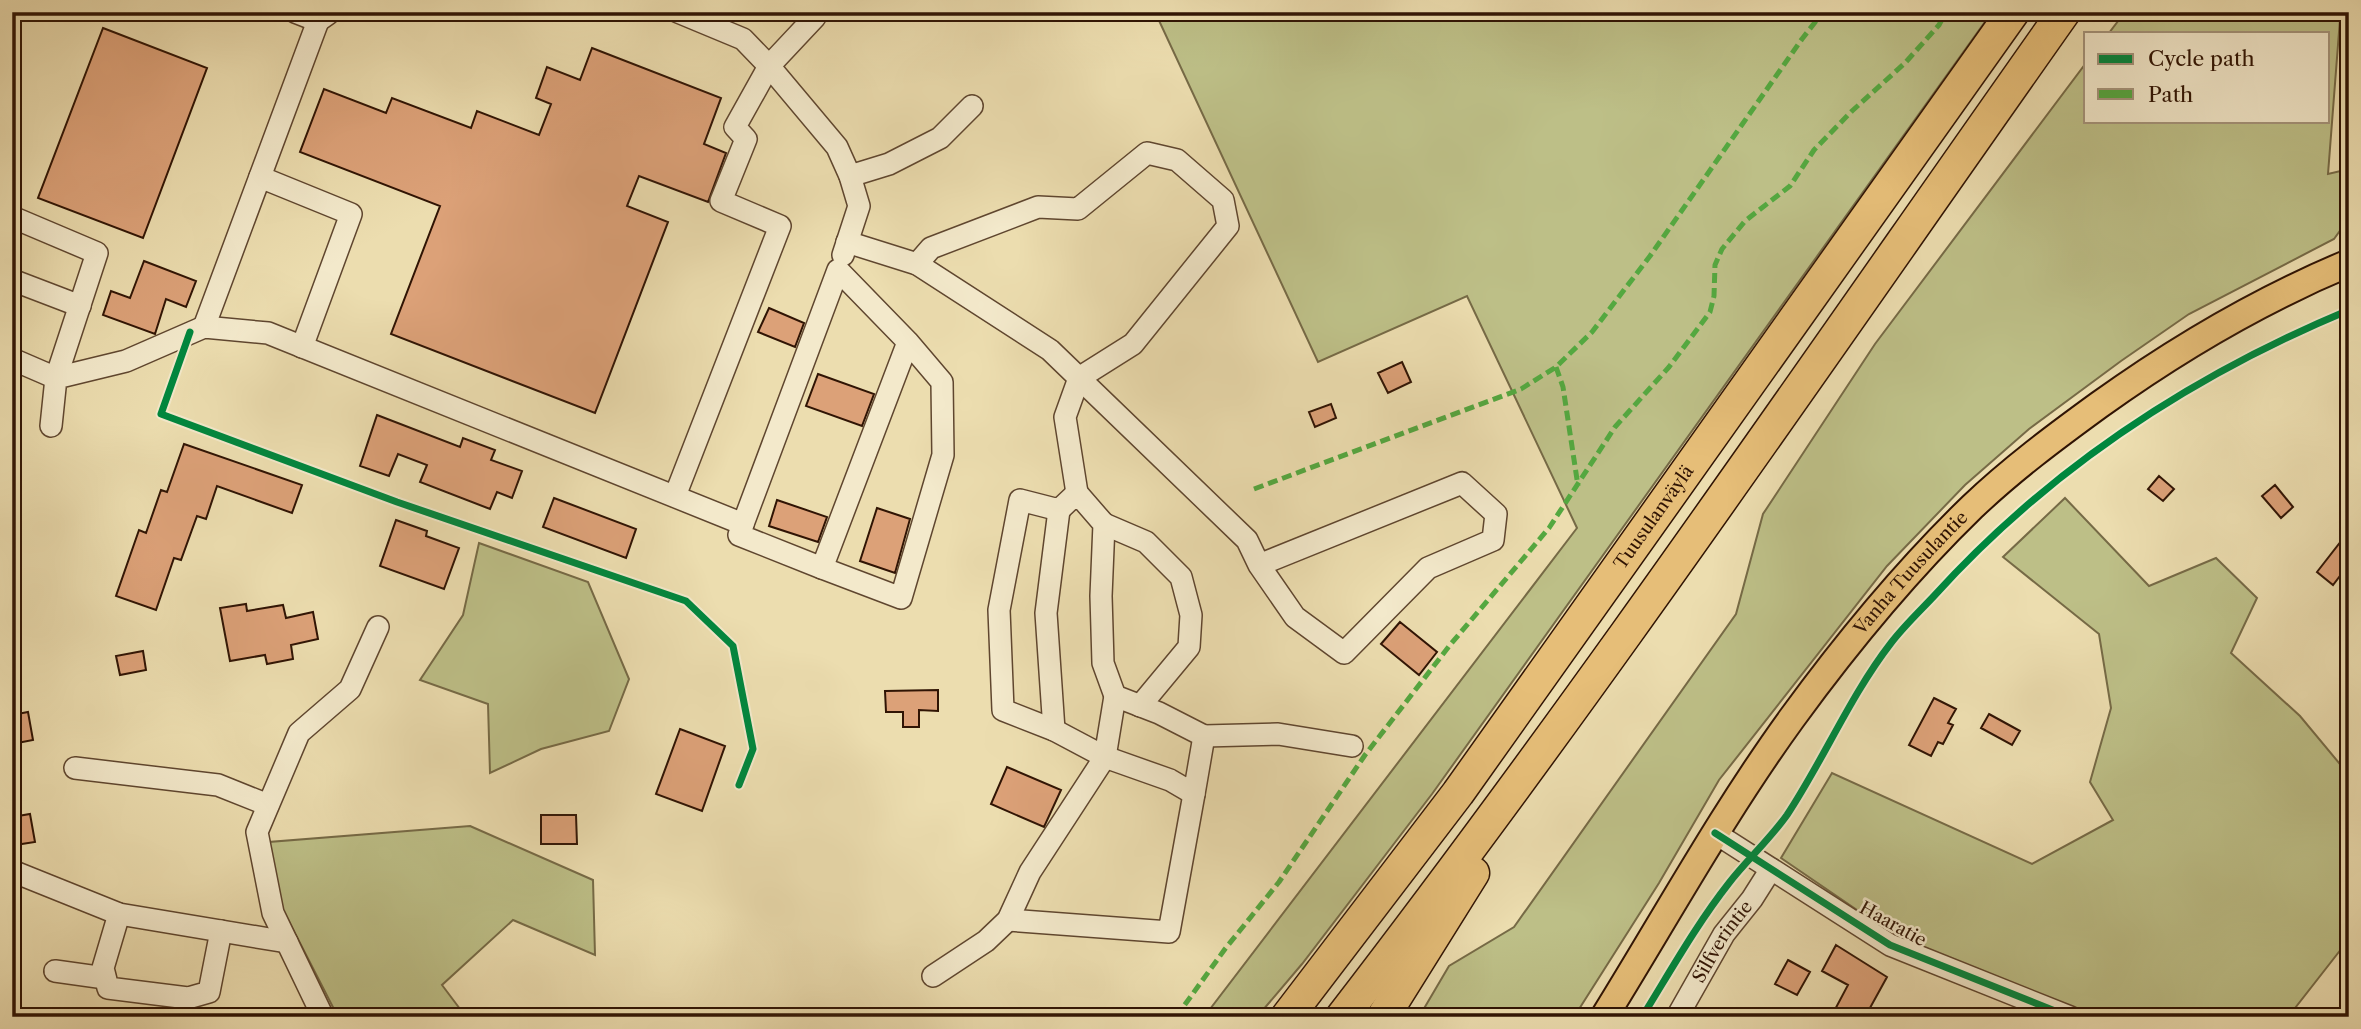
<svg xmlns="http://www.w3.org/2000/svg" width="2361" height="1029" viewBox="0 0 2361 1029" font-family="'Libre Caslon Text',serif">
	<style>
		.green { fill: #bdbf87; stroke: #766a46; stroke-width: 2 }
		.building { fill: #dca178; stroke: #301404; stroke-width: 2 }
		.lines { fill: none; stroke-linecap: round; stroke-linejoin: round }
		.minor-casing { stroke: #5f462f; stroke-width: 24 }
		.major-casing { stroke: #301404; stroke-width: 30 }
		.highway-casing { stroke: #301404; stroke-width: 35 }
		.path { stroke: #301404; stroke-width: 3.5; stroke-dasharray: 2 3.5; stroke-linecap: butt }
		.minor { stroke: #f3e9cb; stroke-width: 21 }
		.major { stroke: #e6be78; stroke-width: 26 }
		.highway { stroke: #e6be78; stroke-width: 32 }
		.quiet { stroke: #54a840; stroke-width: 5; stroke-dasharray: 10 5; stroke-linecap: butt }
		.cycleway-casing { stroke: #f3e9cb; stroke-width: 11 }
		.cycleway { stroke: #00873e; stroke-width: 7 }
		.labels { text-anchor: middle; stroke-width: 5; stroke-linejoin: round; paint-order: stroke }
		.street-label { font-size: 18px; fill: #301404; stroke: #f3e9cb }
	</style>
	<rect width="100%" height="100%" fill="#ecddaf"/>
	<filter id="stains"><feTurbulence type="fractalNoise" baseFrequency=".00286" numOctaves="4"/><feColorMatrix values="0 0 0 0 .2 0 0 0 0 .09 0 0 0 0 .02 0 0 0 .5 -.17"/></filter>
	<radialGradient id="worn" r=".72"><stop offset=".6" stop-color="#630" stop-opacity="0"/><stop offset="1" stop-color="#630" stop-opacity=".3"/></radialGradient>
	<path class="green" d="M 1155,12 L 1992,12 L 1432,794 L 1302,964 L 1257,1017 L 1204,1017 L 1577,528 L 1467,296 L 1318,362 Z
		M 2125,12 L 2349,12 L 2349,20 L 2340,19 L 2328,174 L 2349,169 L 2349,218 L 2334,239 L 2189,314 L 2121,361 L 2029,429 L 1965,485 L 1887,566 L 1719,780 L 1659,883 L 1574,1017 L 1419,1017 L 1449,966 L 1514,927 L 1736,614 L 1763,514 L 1875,344 L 2086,63 L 2086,121 L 2328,121 L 2328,33 L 2109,33 Z
		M 2065,498 L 2149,586 L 2216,558 L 2257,598 L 2231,653 L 2300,716 L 2349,775 L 2349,939 L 2288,1017 L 2090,1017 L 1898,938 L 1781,858 L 1832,773 L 2032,864 L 2113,820 L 2090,782 L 2111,708 L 2099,634 L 2003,557 Z
		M 479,543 L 588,582 L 629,679 L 609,731 L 541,749 L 490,773 L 488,704 L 420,680 L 463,615 Z
		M 470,826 L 593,880 L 595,955 L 513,920 L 442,985 L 466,1017 L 338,1017 L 283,910 L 269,842 Z"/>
	<path class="building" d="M 103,28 L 207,68 L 143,238 L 38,198 Z
		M 592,48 L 721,98 L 704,144 L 726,153 L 708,202 L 639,176 L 627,206 L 668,222 L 595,413 L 391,334 L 440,206 L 300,152 L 324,89 L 386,113 L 392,98 L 471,128 L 477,111 L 539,135 L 551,104 L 536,98 L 547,67 L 580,80 Z
		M 144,261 L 196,281 L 186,307 L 166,299 L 155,334 L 103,315 L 111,291 L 130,298 Z
		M 769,308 L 804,323 L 795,347 L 758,332 Z
		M 1402,362 L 1411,382 L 1388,393 L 1378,373 Z
		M 818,374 L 874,394 L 862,426 L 806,406 Z
		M 1331,404 L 1336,418 L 1315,427 L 1309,412 Z
		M 377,415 L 460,447 L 463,438 L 495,450 L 491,460 L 522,471 L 512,498 L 497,492 L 490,509 L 420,482 L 427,465 L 398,454 L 389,476 L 360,466 Z
		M 184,444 L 302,485 L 292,513 L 217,486 L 206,519 L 197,516 L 181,560 L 174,558 L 156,610 L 116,596 L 139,530 L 146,533 L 161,490 L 167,492 Z
		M 2159,476 L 2174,489 L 2163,501 L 2148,489 Z
		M 2275,485 L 2293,507 L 2281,518 L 2262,496 Z
		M 554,498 L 636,529 L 626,558 L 543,527 Z
		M 777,500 L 827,517 L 818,542 L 769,526 Z
		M 877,508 L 910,519 L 895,573 L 860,561 Z
		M 396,520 L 427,531 L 426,536 L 459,548 L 444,589 L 380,566 Z
		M 2349,531 L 2349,564 L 2333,585 L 2317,572 Z
		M 246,604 L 247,611 L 283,605 L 286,618 L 313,612 L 318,639 L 291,645 L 293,659 L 267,664 L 265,655 L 230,661 L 220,608 Z
		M 1400,622 L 1437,652 L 1419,675 L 1381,644 Z
		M 143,651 L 146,670 L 120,675 L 116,656 Z
		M 938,690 L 938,711 L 919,710 L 919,727 L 903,727 L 903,712 L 886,712 L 885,691 Z
		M 1934,698 L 1956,709 L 1948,723 L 1953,725 L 1943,744 L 1938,742 L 1931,756 L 1909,745 Z
		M 28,712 L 33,740 L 12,744 L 12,715 Z
		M 1989,714 L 2020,731 L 2012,745 L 1981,728 Z
		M 680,729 L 725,746 L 702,811 L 656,794 Z
		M 1007,767 L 1061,790 L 1044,827 L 991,804 Z
		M 30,814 L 35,842 L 15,845 L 12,817 Z
		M 541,815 L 576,815 L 577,844 L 541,844 Z
		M 1836,945 L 1887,977 L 1865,1017 L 1831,1017 L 1848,985 L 1822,971 Z
		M 1788,960 L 1810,972 L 1797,995 L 1775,984 Z"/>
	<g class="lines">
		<g class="minor-casing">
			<g id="minor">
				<path d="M 295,12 L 318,21 L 328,14"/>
				<path d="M 678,12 L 743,39 L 769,66 L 837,147 L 850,176 L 859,206 L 843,255"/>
				<path d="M 850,176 L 889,164 L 940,138 L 972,106"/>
				<path d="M 260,177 L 351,214 L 302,347"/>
				<path d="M 12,217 L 97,253 L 56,378 L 12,359"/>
				<path d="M 847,242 L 917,264 L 1050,350 L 1247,540 L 1259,565 L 1295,617 L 1344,653 L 1428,568 L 1493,540 L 1496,514 L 1462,483 L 1259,565"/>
				<path d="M 917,264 L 931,248 L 1038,207 L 1078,209 L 1147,153 L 1177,160 L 1223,200 L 1228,226 L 1133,344 L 1079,378 L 1065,417 L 1077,493"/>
				<path d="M 12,280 L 80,306"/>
				<path d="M 204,327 L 318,21"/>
				<path d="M 51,426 L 56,378 L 126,361 L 204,327 L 268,333 L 743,524 L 838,270 L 908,342 L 942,382 L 943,455 L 901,598 L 822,568 L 908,342"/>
				<path d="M 1077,493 L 1104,524 L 1101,596 L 1103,663 L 1115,696 L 1159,713 L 1204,736 L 1194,794 L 1170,780 L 1105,757 L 1054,730 L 1003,710 L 999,610 L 1020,500 L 1059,510 Z"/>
				<path d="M 675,496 L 780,226 L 721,201 L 746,139 L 735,127 L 769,66 L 815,17 L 816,12"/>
				<path d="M 743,524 L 739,535 L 822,568"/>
				<path d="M 1104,524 L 1146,542 L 1181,577 L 1191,615 L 1189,647 L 1140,706"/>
				<path d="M 1054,730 L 1046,613 L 1059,510"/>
				<path d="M 1204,736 L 1278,734 L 1352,746"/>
				<path d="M 75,768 L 218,785 L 268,805"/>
				<path d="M 1715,833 L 1890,945 L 2070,1017"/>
				<path d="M 12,871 L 119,914 L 287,942"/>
				<path d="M 119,914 L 103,968 L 108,988 L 188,998 L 209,992 L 221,931"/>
				<path d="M 1008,920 L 1169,932 L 1194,794"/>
				<path d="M 55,971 L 105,978"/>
				<path d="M 933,976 L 986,941 L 1008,920 L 1030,872 L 1105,757 L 1115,696"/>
				<path d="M 323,1017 L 273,913 L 257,832 L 299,733 L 350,689 L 378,627"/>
				<path id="s1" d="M 1677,1017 L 1724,934 L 1752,899 L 1771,869"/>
			</g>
		</g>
		<g class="major-casing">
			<g id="major">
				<path id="s2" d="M 1604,1017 C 1666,917 1723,813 1792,718 C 1846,644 1906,571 1972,507 C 2012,469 2055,437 2099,405 C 2177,349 2260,300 2349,263"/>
			</g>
		</g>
		<g class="highway-casing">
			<g id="highway">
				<path id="s3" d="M 1287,1017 L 1458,793 L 2013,12"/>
				<path d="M 1342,1017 C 1594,690 1826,349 2064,12"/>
				<path d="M 1383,1017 L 1473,873"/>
			</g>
		</g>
		<path class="path" d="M 2348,235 L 2349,234"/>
		<use href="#minor" class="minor"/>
		<use href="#major" class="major"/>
		<use href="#highway" class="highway"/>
		<path class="quiet" d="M 1556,367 L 1563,387 L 1578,486
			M 1254,489 L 1521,389 L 1556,367 L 1592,332 L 1650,256 L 1802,39 L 1823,12
			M 1176,1017 L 1225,949 L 1279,882 L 1365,755 L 1450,645 L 1549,528 L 1615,427 L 1669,367 L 1710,312 L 1714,296 L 1715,265 L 1722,249 L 1745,221 L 1790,186 L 1814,150 L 1852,111 L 1905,63 L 1939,25 L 1946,12"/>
		<g class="cycleway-casing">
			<path id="cycleway" d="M 190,332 L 161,414 L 397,502 L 686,601 L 733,646 L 753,749 L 739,785
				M 1715,833 L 1890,945 L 2070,1017
				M 1642,1017 C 1670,972 1696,925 1729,883 C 1747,860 1770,839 1787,815 C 1824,759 1850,696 1891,643 C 1904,626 1920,611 1934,596 C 2049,469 2191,376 2349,310"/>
		</g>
		<use href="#cycleway" class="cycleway"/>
	</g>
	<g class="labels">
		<g class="street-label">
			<text dy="6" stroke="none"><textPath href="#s3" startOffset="620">Tuusulanväylä</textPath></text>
			<text dy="6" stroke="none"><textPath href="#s2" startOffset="541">Vanha Tuusulantie</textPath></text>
			<text transform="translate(1893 924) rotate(29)" y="6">Haaratie</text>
			<text dy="6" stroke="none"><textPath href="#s1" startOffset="88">Silfverintie</textPath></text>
		</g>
	</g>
	<rect width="2361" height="1029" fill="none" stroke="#ecddaf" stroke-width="42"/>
	<rect x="14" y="14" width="2333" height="1001" fill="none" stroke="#301404" stroke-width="3.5"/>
	<rect x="21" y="21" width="2319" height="987" fill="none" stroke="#301404" stroke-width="2"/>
	<rect x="2084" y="32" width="245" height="91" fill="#f3e9cb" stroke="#a5947b" stroke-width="2"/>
	<rect x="2098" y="54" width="35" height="10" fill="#00873e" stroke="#a5947b" stroke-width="2"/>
	<text x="2148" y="66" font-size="21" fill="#301404">Cycle path</text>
	<rect x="2098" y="89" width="35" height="10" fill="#54a840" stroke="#a5947b" stroke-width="2"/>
	<text x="2148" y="102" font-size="21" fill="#301404">Path</text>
	<rect width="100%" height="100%" filter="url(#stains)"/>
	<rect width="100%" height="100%" fill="url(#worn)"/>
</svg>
